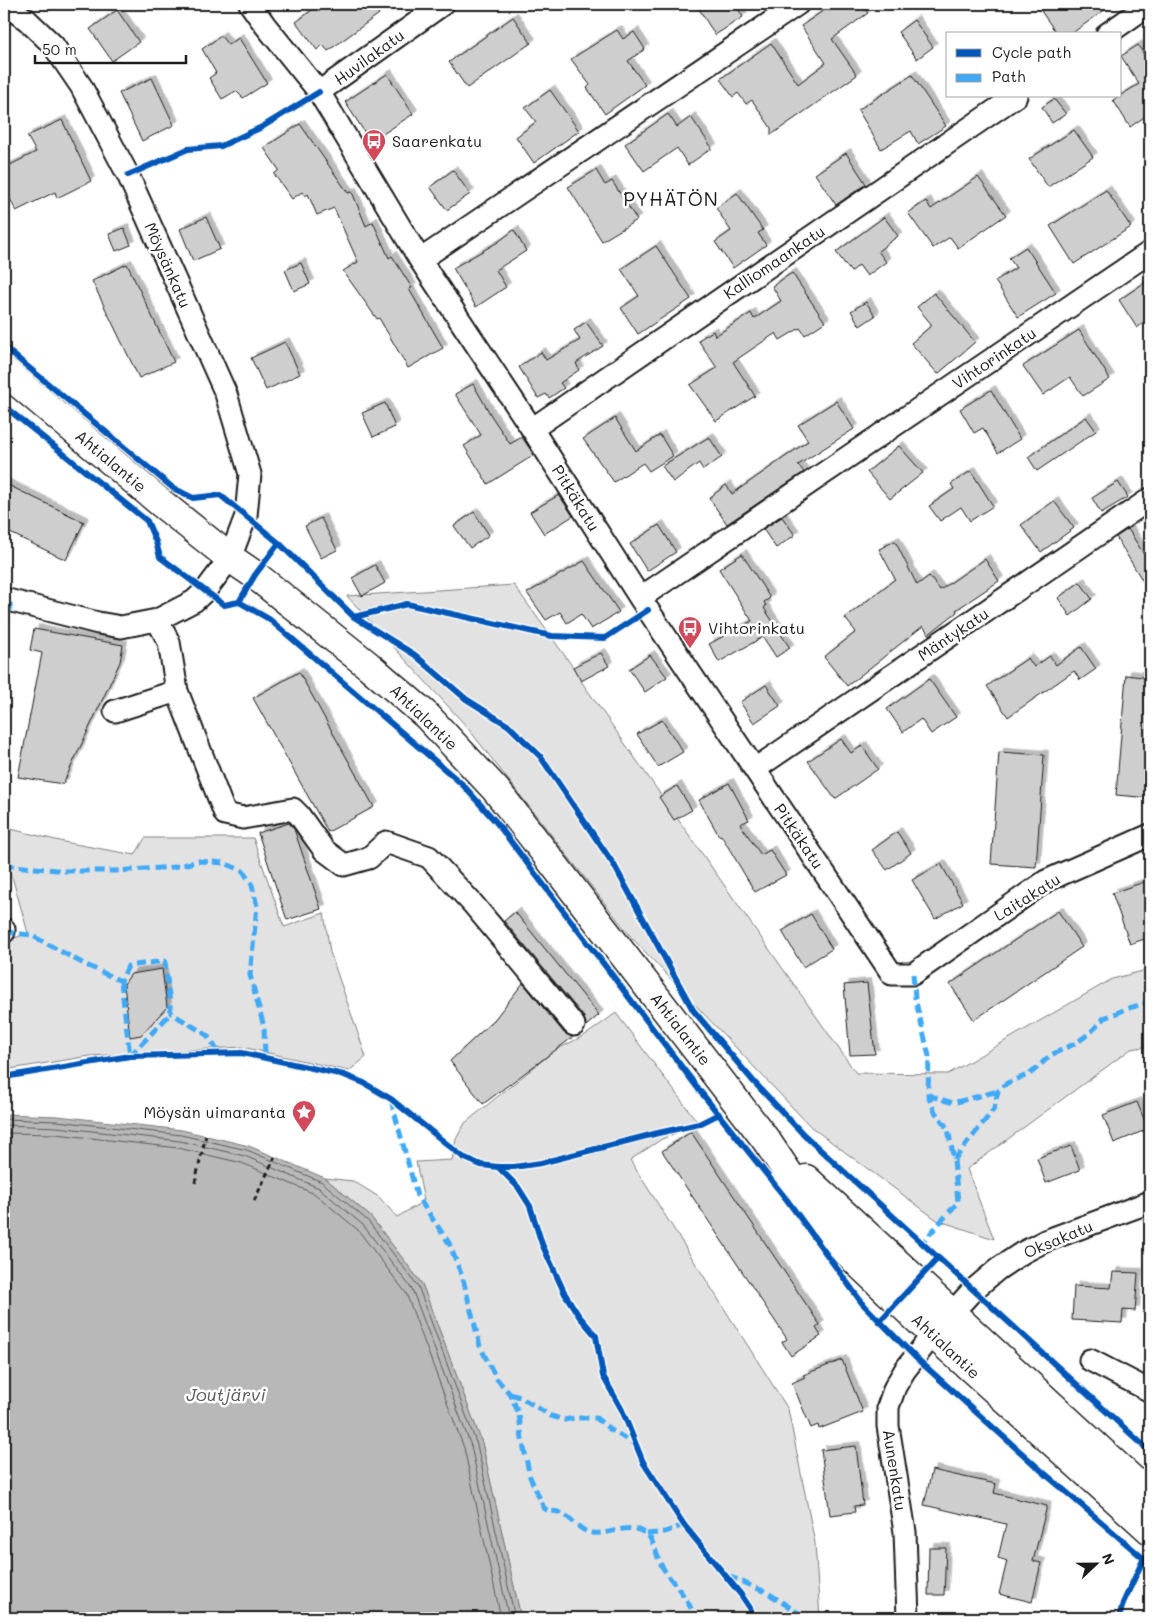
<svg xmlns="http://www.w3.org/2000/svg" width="1154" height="1622" viewBox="0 0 1154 1622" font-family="Mali,sans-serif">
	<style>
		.green { fill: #e2e2e2; stroke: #7f7f7f }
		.water { fill: #b8b8b8; stroke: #7a7a7a }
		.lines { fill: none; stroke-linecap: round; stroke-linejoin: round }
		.shore { stroke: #5a5a5a; stroke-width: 1 }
		.building { fill: #cecece; stroke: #1c1c1c; filter: url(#shadow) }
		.minor-casing { stroke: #1c1c1c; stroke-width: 25 }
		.major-casing { stroke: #1c1c1c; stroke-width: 31 }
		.path { stroke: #1c1c1c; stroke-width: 3; stroke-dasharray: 5 4; stroke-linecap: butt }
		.minor { stroke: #fff; stroke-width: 21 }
		.major { stroke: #fff; stroke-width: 28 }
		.quiet { stroke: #3fa9f5; stroke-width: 5; stroke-dasharray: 10 5; stroke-linecap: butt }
		.cycleway-casing { stroke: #fff; stroke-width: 9 }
		.cycleway { stroke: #0057b8; stroke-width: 6 }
		.labels { text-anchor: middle; stroke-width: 5; stroke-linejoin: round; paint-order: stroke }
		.street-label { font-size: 16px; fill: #1c1c1c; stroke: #fff }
		.poi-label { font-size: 16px; fill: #1c1c1c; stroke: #fff; text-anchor: start }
		.water-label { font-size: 18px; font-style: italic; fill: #5a5a5a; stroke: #fff }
		.quarter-label { font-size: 19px; letter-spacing: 1px; fill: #1c1c1c; stroke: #fff }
	</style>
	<defs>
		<filter id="shadow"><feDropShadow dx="4.5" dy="-4.5" stdDeviation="0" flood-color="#0004"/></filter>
	</defs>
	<rect width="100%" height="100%" fill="#fff"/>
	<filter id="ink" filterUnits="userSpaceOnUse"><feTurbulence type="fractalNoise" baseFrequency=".02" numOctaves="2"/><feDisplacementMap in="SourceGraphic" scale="10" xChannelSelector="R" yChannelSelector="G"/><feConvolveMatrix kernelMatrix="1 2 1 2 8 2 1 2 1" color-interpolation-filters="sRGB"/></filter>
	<g filter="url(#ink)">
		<path class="green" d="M 514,585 L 573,667 L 581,681 L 856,1073 L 948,1074 L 1112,979 L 1150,969 L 1150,1046 L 1131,1049 L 967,1169 L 994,1239 L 937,1220 L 811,1127 L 631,937 L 467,727 L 347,596 Z
			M 11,829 L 64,842 L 135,855 L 145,838 L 253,838 L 284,927 L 324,913 L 330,952 L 366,1057 L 349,1071 L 242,1047 L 90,1056 L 4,1070 L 4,942 L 28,933 L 13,880 L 7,867 Z
			M 616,1013 L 699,1124 L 662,1139 L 630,1160 L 788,1409 L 815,1543 L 820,1618 L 521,1618 L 482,1443 L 422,1284 L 371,1217 L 325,1178 L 353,1181 L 379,1197 L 397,1217 L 424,1201 L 416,1162 L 452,1160 L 456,1139 L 465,1123 L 554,1051 L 587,1034 Z"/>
		<path class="water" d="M 4,1114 L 58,1116 L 182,1130 L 249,1146 L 325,1178 L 371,1217 L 422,1284 L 482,1443 L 521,1618 L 4,1618 Z"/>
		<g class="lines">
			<path class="shore" d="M 4,1119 L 57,1121 L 181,1135 L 247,1150 L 322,1182 L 368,1221 L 418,1286 L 477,1445 L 515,1618
				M 4,1125 L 57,1127 L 180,1141 L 245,1156 L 319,1188 L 363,1225 L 412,1289 L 471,1446 L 509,1618
				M 4,1133 L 56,1134 L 178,1148 L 242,1163 L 315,1194 L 358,1230 L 406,1293 L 464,1448 L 501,1618"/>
		</g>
		<path class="building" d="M 320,4 L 372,4 L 379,14 L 328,51 L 323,45 L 317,50 L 296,22 Z
			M 696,4 L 735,4 L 743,17 L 715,35 Z
			M 833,4 L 861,4 L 868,13 L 832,39 L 857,75 L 771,135 L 771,128 L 752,100 L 746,104 L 738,93 L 733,97 L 720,79 L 771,43 L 798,84 L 826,63 L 801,26 Z
			M 1051,4 L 1113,4 L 1071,34 L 1057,34 L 1041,11 Z
			M 117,10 L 139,42 L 112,61 L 90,29 Z
			M 513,17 L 531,43 L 467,88 L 449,62 Z
			M 914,20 L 933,47 L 917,59 L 898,32 Z
			M 617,30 L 623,39 L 634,32 L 645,49 L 628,61 L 645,85 L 605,114 L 587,88 L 590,85 L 571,59 Z
			M 221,36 L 228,45 L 239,38 L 267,83 L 243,98 L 236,91 L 222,99 L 209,78 L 216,73 L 202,49 Z
			M 1138,45 L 1150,64 L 1150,113 L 1130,127 L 1113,100 L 1139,84 L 1121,56 Z
			M 387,74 L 413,114 L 371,142 L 345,102 Z
			M 912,75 L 946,126 L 918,144 L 911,131 L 881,149 L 858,110 Z
			M 152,78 L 174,125 L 142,141 L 119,93 Z
			M 550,90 L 579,131 L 534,163 L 516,137 L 536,122 L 525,108 Z
			M 1054,99 L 1066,114 L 1052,123 L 1042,107 Z
			M 668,114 L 677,127 L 691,117 L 712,148 L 688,165 L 677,148 L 644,171 L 625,144 Z
			M 62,120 L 91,181 L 57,198 L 55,192 L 16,211 L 4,186 L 4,168 L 36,152 L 27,136 Z
			M 300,124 L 348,193 L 352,192 L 366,226 L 373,222 L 389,258 L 392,256 L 412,288 L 409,289 L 443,348 L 408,368 L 379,318 L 377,319 L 343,271 L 358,262 L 334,208 L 317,215 L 308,194 L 305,196 L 302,192 L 292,199 L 274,174 L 279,170 L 264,148 Z
			M 1074,130 L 1093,157 L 1048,187 L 1029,159 Z
			M 846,153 L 866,184 L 836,205 L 815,174 Z
			M 453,170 L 470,194 L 447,210 L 430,187 Z
			M 596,170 L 605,185 L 612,181 L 637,220 L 602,241 L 568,187 Z
			M 978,177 L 1006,215 L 958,248 L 950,237 L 933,248 L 908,213 L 926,201 L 931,209 Z
			M 1106,190 L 1131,227 L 1074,264 L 1050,226 Z
			M 737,193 L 763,230 L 758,233 L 766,245 L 733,268 L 715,242 L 731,231 L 716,208 Z
			M 206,217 L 220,249 L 193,261 L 180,229 Z
			M 884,217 L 898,236 L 878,251 L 886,262 L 867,276 L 859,265 L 851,272 L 836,252 Z
			M 124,228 L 131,245 L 116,251 L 109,234 Z
			M 514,230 L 526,251 L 496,270 L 506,287 L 476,307 L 453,268 L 498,242 Z
			M 656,246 L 691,299 L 638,334 L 621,308 L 639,296 L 621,269 Z
			M 1026,247 L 1056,293 L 1018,317 L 995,281 L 1016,268 L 1009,258 Z
			M 301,263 L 310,284 L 294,291 L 285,270 Z
			M 127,264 L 174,362 L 139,378 L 92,281 Z
			M 792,273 L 825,322 L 805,335 L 800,328 L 780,340 L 776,333 L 733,362 L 755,396 L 716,421 L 690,385 L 717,368 L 698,340 L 713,331 L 715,336 L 751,313 L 754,319 L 781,301 L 772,286 Z
			M 1150,279 L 1150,318 L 1137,328 L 1119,300 Z
			M 934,293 L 975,342 L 938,374 L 911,343 L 932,325 L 917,307 Z
			M 866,302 L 875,316 L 860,326 L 851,311 Z
			M 586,322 L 603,346 L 576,363 L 579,370 L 560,383 L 564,388 L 549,398 L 546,394 L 538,398 L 519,367 L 541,352 L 546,360 L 580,340 L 574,330 Z
			M 1079,330 L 1110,379 L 1083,396 L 1070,377 L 1043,395 L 1023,366 Z
			M 285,342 L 300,374 L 266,390 L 251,358 Z
			M 473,384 L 492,417 L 510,444 L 522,437 L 534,455 L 488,484 L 464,446 L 481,435 L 455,394 Z
			M 991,390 L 1020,439 L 998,453 L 983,428 L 974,433 L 960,409 Z
			M 836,401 L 854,429 L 798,465 L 804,472 L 727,524 L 709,498 L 726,485 L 732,494 L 808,441 L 798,425 Z
			M 385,403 L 395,427 L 373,437 L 362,413 Z
			M 1086,417 L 1096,431 L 1037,471 L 1028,457 Z
			M 615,418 L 636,451 L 660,435 L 673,456 L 649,471 L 643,463 L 614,482 L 583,439 Z
			M 709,437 L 722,457 L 703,470 L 699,463 L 673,482 L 662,466 Z
			M 899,446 L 923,473 L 890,499 L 867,472 Z
			M 971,471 L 993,506 L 970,521 L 961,507 L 940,521 L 929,506 L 954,489 L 951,484 Z
			M 1118,482 L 1128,497 L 1101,513 L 1092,498 Z
			M 4,483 L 84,522 L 66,560 L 4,530 Z
			M 559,495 L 573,516 L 544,534 L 530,512 Z
			M 1054,501 L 1074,528 L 1041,552 L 1021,525 Z
			M 474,512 L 489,535 L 470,548 L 454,526 Z
			M 782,517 L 795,535 L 776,548 L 763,529 Z
			M 321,518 L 337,550 L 321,558 L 305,526 Z
			M 659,525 L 676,552 L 647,571 L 630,544 Z
			M 1128,529 L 1150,564 L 1150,593 L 1116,537 Z
			M 895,541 L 917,585 L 929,576 L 940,590 L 985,559 L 999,581 L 956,610 L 957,612 L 929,634 L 923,626 L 847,686 L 824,657 L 856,632 L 845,618 L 895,579 L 879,549 Z
			M 742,554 L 770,598 L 764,602 L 766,606 L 764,608 L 790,648 L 776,657 L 763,637 L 719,662 L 709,644 L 752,621 L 719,569 Z
			M 584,561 L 619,612 L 591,629 L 581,614 L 567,623 L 560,612 L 546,620 L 527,593 Z
			M 375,565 L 385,583 L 362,596 L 352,578 Z
			M 1080,582 L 1092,599 L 1070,616 L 1058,598 Z
			M 34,629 L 123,645 L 120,662 L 63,784 L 18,777 L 42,653 L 30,650 Z
			M 1081,647 L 1096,669 L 1080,680 L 1074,671 L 1008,717 L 987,686 L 1028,658 L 1034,667 L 1050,656 L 1056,665 Z
			M 601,653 L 609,666 L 581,681 L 573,667 Z
			M 650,655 L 667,677 L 645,692 L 629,669 Z
			M 299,672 L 374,807 L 328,832 L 253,698 Z
			M 1126,675 L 1150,678 L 1150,798 L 1116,795 Z
			M 929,679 L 956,717 L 931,734 L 921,719 L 903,732 L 887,709 Z
			M 766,685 L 780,706 L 754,723 L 740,702 Z
			M 662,720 L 683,752 L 658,767 L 637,734 Z
			M 841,739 L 851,753 L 862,746 L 878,769 L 835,799 L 808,761 Z
			M 999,752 L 1044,755 L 1036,867 L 991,864 Z
			M 729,783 L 749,820 L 740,824 L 761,855 L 770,850 L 786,875 L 755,892 L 721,835 L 719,836 L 699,800 Z
			M 677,786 L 692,810 L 674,820 L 659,797 Z
			M 289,823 L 294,829 L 321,909 L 287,920 L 258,833 Z
			M 897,832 L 911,853 L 887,870 L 872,850 Z
			M 941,864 L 963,903 L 935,919 L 912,880 Z
			M 1150,880 L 1150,937 L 1130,944 L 1112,893 Z
			M 1058,911 L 1082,947 L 974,1020 L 950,984 Z
			M 515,912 L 599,1015 L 586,1026 L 584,1017 L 504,921 Z
			M 811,914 L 832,949 L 803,967 L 782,931 Z
			M 162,969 L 167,1007 L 141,1035 L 130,1037 L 124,984 L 131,974 Z
			M 523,983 L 564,1033 L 573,1037 L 483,1104 L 450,1061 L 494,1020 Z
			M 867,983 L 875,1054 L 850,1055 L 844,985 Z
			M 1137,1102 L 1148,1129 L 1114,1143 L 1103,1115 Z
			M 691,1132 L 820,1325 L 816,1328 L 821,1336 L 791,1356 L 782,1342 L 787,1339 L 662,1151 Z
			M 1071,1146 L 1080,1170 L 1046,1183 L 1037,1158 Z
			M 1113,1272 L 1138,1273 L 1135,1311 L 1123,1310 L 1122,1323 L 1072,1320 L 1074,1286 L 1111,1288 Z
			M 842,1360 L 863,1412 L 819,1429 L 818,1425 L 811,1428 L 792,1383 L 805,1377 L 803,1375 Z
			M 856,1446 L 863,1505 L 854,1506 L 855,1512 L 830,1515 L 821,1450 Z
			M 932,1470 L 996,1484 L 994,1493 L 1047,1506 L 1033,1561 L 1041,1563 L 1032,1602 L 999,1594 L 1007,1561 L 998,1558 L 1006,1524 L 924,1505 Z
			M 929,1548 L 946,1548 L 944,1595 L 928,1595 Z"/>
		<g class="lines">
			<g class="minor-casing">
				<path id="minor" d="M 250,4 L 265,25 L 319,92 L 420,260 L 532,429 L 640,598 L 892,974 L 913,974 L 1046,881 L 1150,835
					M 1107,34 L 1150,4
					M 319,92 L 443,4
					M 420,260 L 798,4
					M 532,429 L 1016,96
					M 640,598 L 1150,252
					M 4,599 L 98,623 L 121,627 L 157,620 L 194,601 L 206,590 L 230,558 L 246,516 L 250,474 L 226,394 L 128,175 L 81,86 L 53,45 L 27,20 L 4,4
					M 157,620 L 169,642 L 177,691 L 225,814 L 243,818 L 293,809 L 299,815 L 324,850 L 344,865 L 369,858 L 386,842 L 429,857 L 473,904 L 574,1025
					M 115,711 L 177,691
					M 755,769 L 1150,499
					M 4,929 L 4,932
					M 1090,1360 L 1150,1391
					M 908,1618 L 905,1532 L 888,1426 L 888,1407 L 895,1387 L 905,1370 L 933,1334 L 972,1291 L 998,1269 L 1022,1253 L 1045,1241 L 1150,1202"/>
			</g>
			<g class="major-casing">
				<path id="major" d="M 4,371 L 161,503 L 230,558 L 255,575 L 369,666 L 427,716 L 496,790 L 555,866 L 766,1140 L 807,1201 L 836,1240 L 859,1264 L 933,1334 L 1150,1530
					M 806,1179 L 1150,1496"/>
			</g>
			<path class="path" d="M 195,1183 L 206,1135
				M 254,1201 L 275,1157"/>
			<use href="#minor" class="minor"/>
			<use href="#major" class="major"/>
			<path class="quiet" d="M 4,642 L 11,600
				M 4,865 L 66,871 L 116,871 L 174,867 L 199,861 L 224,863 L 243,871 L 252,885 L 257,906 L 250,975 L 264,1027 L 265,1057
				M 5,932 L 31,935 L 84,964 L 121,981 L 128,966 L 165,961 L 171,1013 L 207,1035 L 219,1053
				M 913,974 L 915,998 L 929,1056 L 928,1095 L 935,1112 L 948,1129 L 954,1160 L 958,1202 L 922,1243
				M 121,981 L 130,1056
				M 130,1056 L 171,1013
				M 928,1095 L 953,1103 L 998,1091
				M 391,1100 L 417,1196 L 449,1243 L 463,1279 L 480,1346 L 496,1378 L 510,1394 L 519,1414 L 522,1439 L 530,1477 L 544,1508 C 550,1513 555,1510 561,1513 C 573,1518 579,1532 593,1533 C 611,1535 628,1522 645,1533 C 654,1539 655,1551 659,1560 C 665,1575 677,1585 685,1598 C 690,1604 692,1612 695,1618
				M 954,1160 L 994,1109 L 998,1091 L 1007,1083 L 1030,1074 L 1051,1055 L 1076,1043 L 1090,1033 L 1104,1018 L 1129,1008 L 1150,1002
				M 510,1394 L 520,1397 L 551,1416 L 564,1420 L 575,1418 L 596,1418 L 611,1430 L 636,1445
				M 647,1534 L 665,1532 L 684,1525
				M 728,1576 L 768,1593 L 806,1618"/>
			<g class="cycleway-casing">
				<path id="cycleway" d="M 128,175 L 188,149 L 221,146 L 262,127 L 319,92
					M 4,347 L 173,488 L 193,498 L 220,495 L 279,543 L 354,617 L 415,655 L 466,699 L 509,726 L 540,756 L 614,865 L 693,1010 L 754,1082 L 804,1135 L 1143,1445 L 1150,1454
					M 4,406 L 147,521 L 156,542 L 160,557 L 224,605 L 239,602 L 269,619 L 462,784 L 496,822 L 700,1091 L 787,1200 L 862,1303 L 915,1357 L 1036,1466 L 1150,1564
					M 239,602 L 255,575 L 279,543
					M 354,617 L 407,604 L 552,636 L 605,638 L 648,610
					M 4,1077 L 130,1056 L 242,1053 L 344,1075 L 364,1083 L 391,1099 L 463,1157 L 481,1165 L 498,1167 L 514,1167 L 541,1163 L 658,1133 L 699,1124 L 719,1114
					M 498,1167 L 518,1187 L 530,1206 L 542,1244 L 565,1294 L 579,1316 L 596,1336 L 603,1376 L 622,1410 L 643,1462 L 684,1525 L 742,1596 L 750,1608 L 753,1618
					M 879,1322 L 938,1258
					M 1119,1618 L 1123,1603 L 1144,1558"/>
			</g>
			<use href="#cycleway" class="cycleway"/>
		</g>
	</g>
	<defs>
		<g id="bus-pin" transform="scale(1.25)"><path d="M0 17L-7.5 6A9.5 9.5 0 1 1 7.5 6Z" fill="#d1495b" stroke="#fff"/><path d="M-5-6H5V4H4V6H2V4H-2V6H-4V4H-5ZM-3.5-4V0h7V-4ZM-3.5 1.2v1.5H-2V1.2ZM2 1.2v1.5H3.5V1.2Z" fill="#fff"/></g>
		<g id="sight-pin" transform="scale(1.25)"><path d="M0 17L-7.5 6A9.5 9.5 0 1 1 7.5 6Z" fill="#d1495b" stroke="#fff"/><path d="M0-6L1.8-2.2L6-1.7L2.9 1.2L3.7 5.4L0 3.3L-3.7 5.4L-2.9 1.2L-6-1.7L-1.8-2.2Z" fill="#fff"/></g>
	</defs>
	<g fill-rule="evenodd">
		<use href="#bus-pin" x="374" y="141"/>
		<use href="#bus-pin" x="690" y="628"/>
		<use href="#sight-pin" x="304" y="1112"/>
	</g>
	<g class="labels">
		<g class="street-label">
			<text transform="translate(369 57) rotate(-36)" y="6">Huvilakatu</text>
			<text transform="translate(774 262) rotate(-34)" y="6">Kalliomaankatu</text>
			<text transform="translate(168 265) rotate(66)" y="6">Möysänkatu</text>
			<text transform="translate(994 358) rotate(-34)" y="6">Vihtorinkatu</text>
			<text transform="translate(111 461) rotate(40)" y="6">Ahtialantie</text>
			<text transform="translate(576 498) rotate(58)" y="6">Pitkäkatu</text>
			<text transform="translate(953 634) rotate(-34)" y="6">Mäntykatu</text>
			<text transform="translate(424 717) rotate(44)" y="6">Ahtialantie</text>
			<text transform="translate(799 836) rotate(56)" y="6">Pitkäkatu</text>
			<text transform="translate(1027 897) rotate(-32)" y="6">Laitakatu</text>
			<text transform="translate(681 1029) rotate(52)" y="6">Ahtialantie</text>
			<text transform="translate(1058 1239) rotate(-23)" y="6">Oksakatu</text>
			<text transform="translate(946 1346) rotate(43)" y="6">Ahtialantie</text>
			<text transform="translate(895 1470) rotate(81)" y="6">Aunenkatu</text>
		</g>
		<g class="poi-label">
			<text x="392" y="147">Saarenkatu</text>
			<text x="708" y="634">Vihtorinkatu</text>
			<text x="286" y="1118" text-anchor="end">Möysän uimaranta</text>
		</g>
		<g class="water-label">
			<text x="226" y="1401">Joutjärvi</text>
		</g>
		<g class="quarter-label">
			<text x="671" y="206">PYHÄTÖN</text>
		</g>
	</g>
	<rect width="1154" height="1622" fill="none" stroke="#fff" stroke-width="20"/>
	<rect x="10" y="10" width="1134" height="1602" fill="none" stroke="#1c1c1c" stroke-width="2" filter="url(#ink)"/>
	<rect x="946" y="32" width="175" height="65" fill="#ffffff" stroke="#a4a4a4"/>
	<rect x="956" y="49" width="25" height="8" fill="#0057b8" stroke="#a4a4a4"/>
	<text x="992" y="58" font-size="15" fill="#1c1c1c">Cycle path</text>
	<rect x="956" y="74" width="25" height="8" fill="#3fa9f5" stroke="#a4a4a4"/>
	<text x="992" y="82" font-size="15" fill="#1c1c1c">Path</text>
	<g transform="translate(1096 1564) rotate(68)" stroke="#ffffff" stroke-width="4" paint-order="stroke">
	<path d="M0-4L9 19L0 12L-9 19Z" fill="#1c1c1c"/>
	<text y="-8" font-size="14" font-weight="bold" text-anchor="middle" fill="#1c1c1c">N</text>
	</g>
	<path d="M35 55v8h151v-8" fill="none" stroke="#1c1c1c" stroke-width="2.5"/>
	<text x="42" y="55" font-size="15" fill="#1c1c1c" stroke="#ffffff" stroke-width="4" paint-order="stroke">50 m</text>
</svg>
